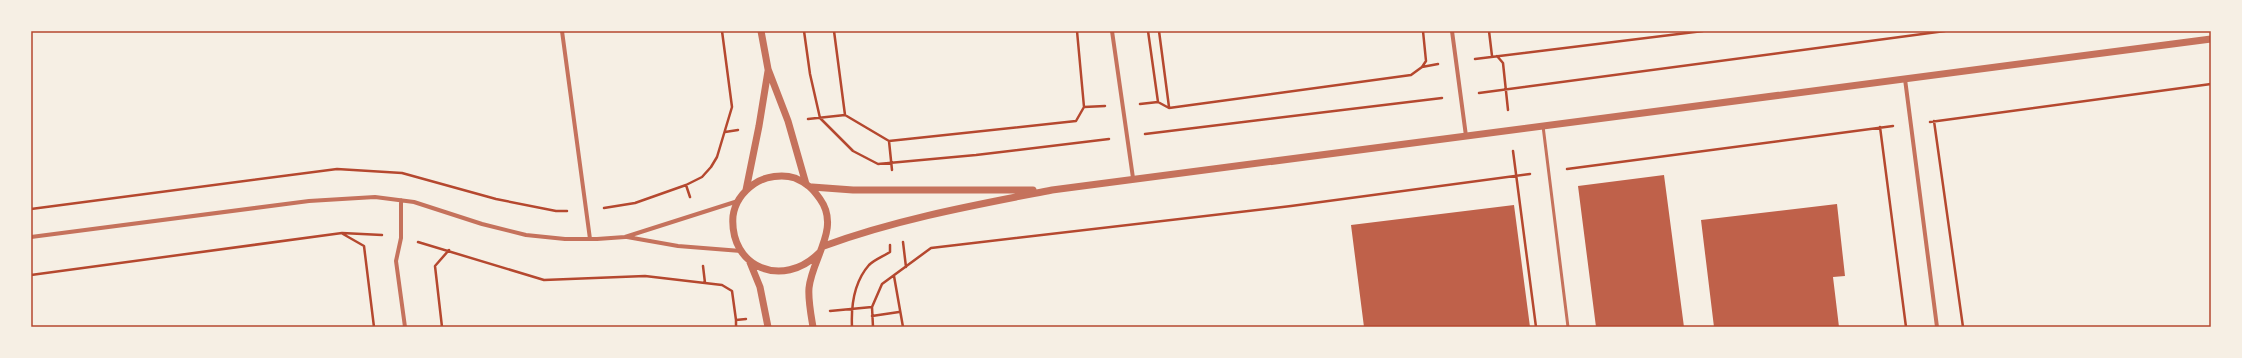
<svg xmlns="http://www.w3.org/2000/svg" width="2242" height="358" viewBox="0 0 2242 358" font-family="Arial,sans-serif">
	<style>
		.building { fill: #bf614a }
		.lines { fill: none; stroke-linecap: round; stroke-linejoin: round }
		.path { stroke: #b5482f; stroke-width: 2.5 }
		.service { stroke: #c5725c; stroke-width: 3 }
		.minor { stroke: #c5725c; stroke-width: 4 }
		.tertiary { stroke: #c5725c; stroke-width: 7 }
		.neatline { fill: none; stroke: #b5482f; stroke-width: 1.5 }
	</style>
	<rect width="100%" height="100%" fill="#f6efe4"/>
	<path class="building" d="M 1664,175 L 1684,327 L 1596,327 L 1578,186 Z
		M 1837,204 L 1845,276 L 1833,277 L 1839,327 L 1714,327 L 1701,220 Z
		M 1514,205 L 1530,327 L 1364,327 L 1351,225 Z"/>
	<g class="lines">
		<path class="path" d="M 804,31 L 810,74 L 820,118 L 853,151 L 878,164 L 976,155 L 1109,139
			M 834,31 L 845,115 L 889,141 L 892,170
			M 1077,31 L 1084,107
			M 1148,31 L 1158,102
			M 1159,31 L 1169,107
			M 1489,31 L 1492,56
			M 1497,56 L 1503,63 L 1508,110
			M 1475,59 L 1703,31
			M 1422,67 L 1426,61 L 1423,31
			M 1479,93 L 1945,31
			M 1140,104 L 1158,102 L 1169,108 L 1411,75 L 1422,67 L 1438,64
			M 808,119 L 845,115
			M 1934,121 L 1963,327
			M 1930,122 L 2211,84
			M 1880,127 L 1906,327
			M 725,132 L 738,130
			M 1145,134 L 1442,98
			M 889,141 L 1076,121 L 1084,107 L 1105,106
			M 1513,151 L 1536,327
			M 1567,169 L 1893,126
			M 686,185 L 702,177 L 711,167 L 717,157 L 732,107 L 722,31
			M 604,208 L 635,203 L 686,185 L 690,197
			M 31,209 L 337,169 L 402,173 L 496,199 L 556,211 L 567,211
			M 343,234 L 364,246 L 374,327
			M 418,242 L 544,280 L 645,276 L 722,285 L 732,291 L 736,320 L 746,319
			M 903,242 L 906,267
			M 703,266 L 705,283
			M 31,275 L 342,233 L 382,235
			M 894,276 L 903,327
			M 830,311 L 872,307
			M 872,316 L 899,312
			M 736,320 L 736,327
			M 442,327 L 435,266 L 449,250
			M 852,327 C 851,306 854,282 869,265 C 874,260 884,256 890,252 L 890,245
			M 873,327 L 872,307 L 882,284 L 931,248 L 1291,206 L 1530,174"/>
		<path class="service" d="M 1543,126 L 1568,327"/>
		<path class="minor" d="M 562,31 L 590,239
			M 1112,31 L 1133,178
			M 1452,31 L 1466,136
			M 1905,79 L 1937,327
			M 401,200 L 401,238 L 396,261 L 405,327
			M 31,237 L 309,201 L 375,197 L 414,202 L 482,224 L 526,235 L 565,239 L 597,239 L 625,237 L 738,201
			M 627,237 L 678,246 L 741,251"/>
		<path class="tertiary" d="M 761,31 L 768,69 L 788,121 L 806,184
			M 812,187 L 853,190 L 1033,190
			M 746,190 L 759,126 L 768,71
			M 824,246 C 897,219 975,205 1052,190 L 2211,39
			M 749,260 L 760,287 L 768,327
			M 813,327 C 811,315 808,300 809,288 C 812,258 841,228 820,199 C 813,189 807,183 795,178 C 783,174 765,176 754,184 C 744,191 735,202 733,216 C 729,268 783,289 819,253"/>
	</g>
	<rect width="2242" height="358" fill="none" stroke="#f6efe4" stroke-width="64"/>
	<rect x="32" y="32" width="2178" height="294" class="neatline"/>
</svg>
